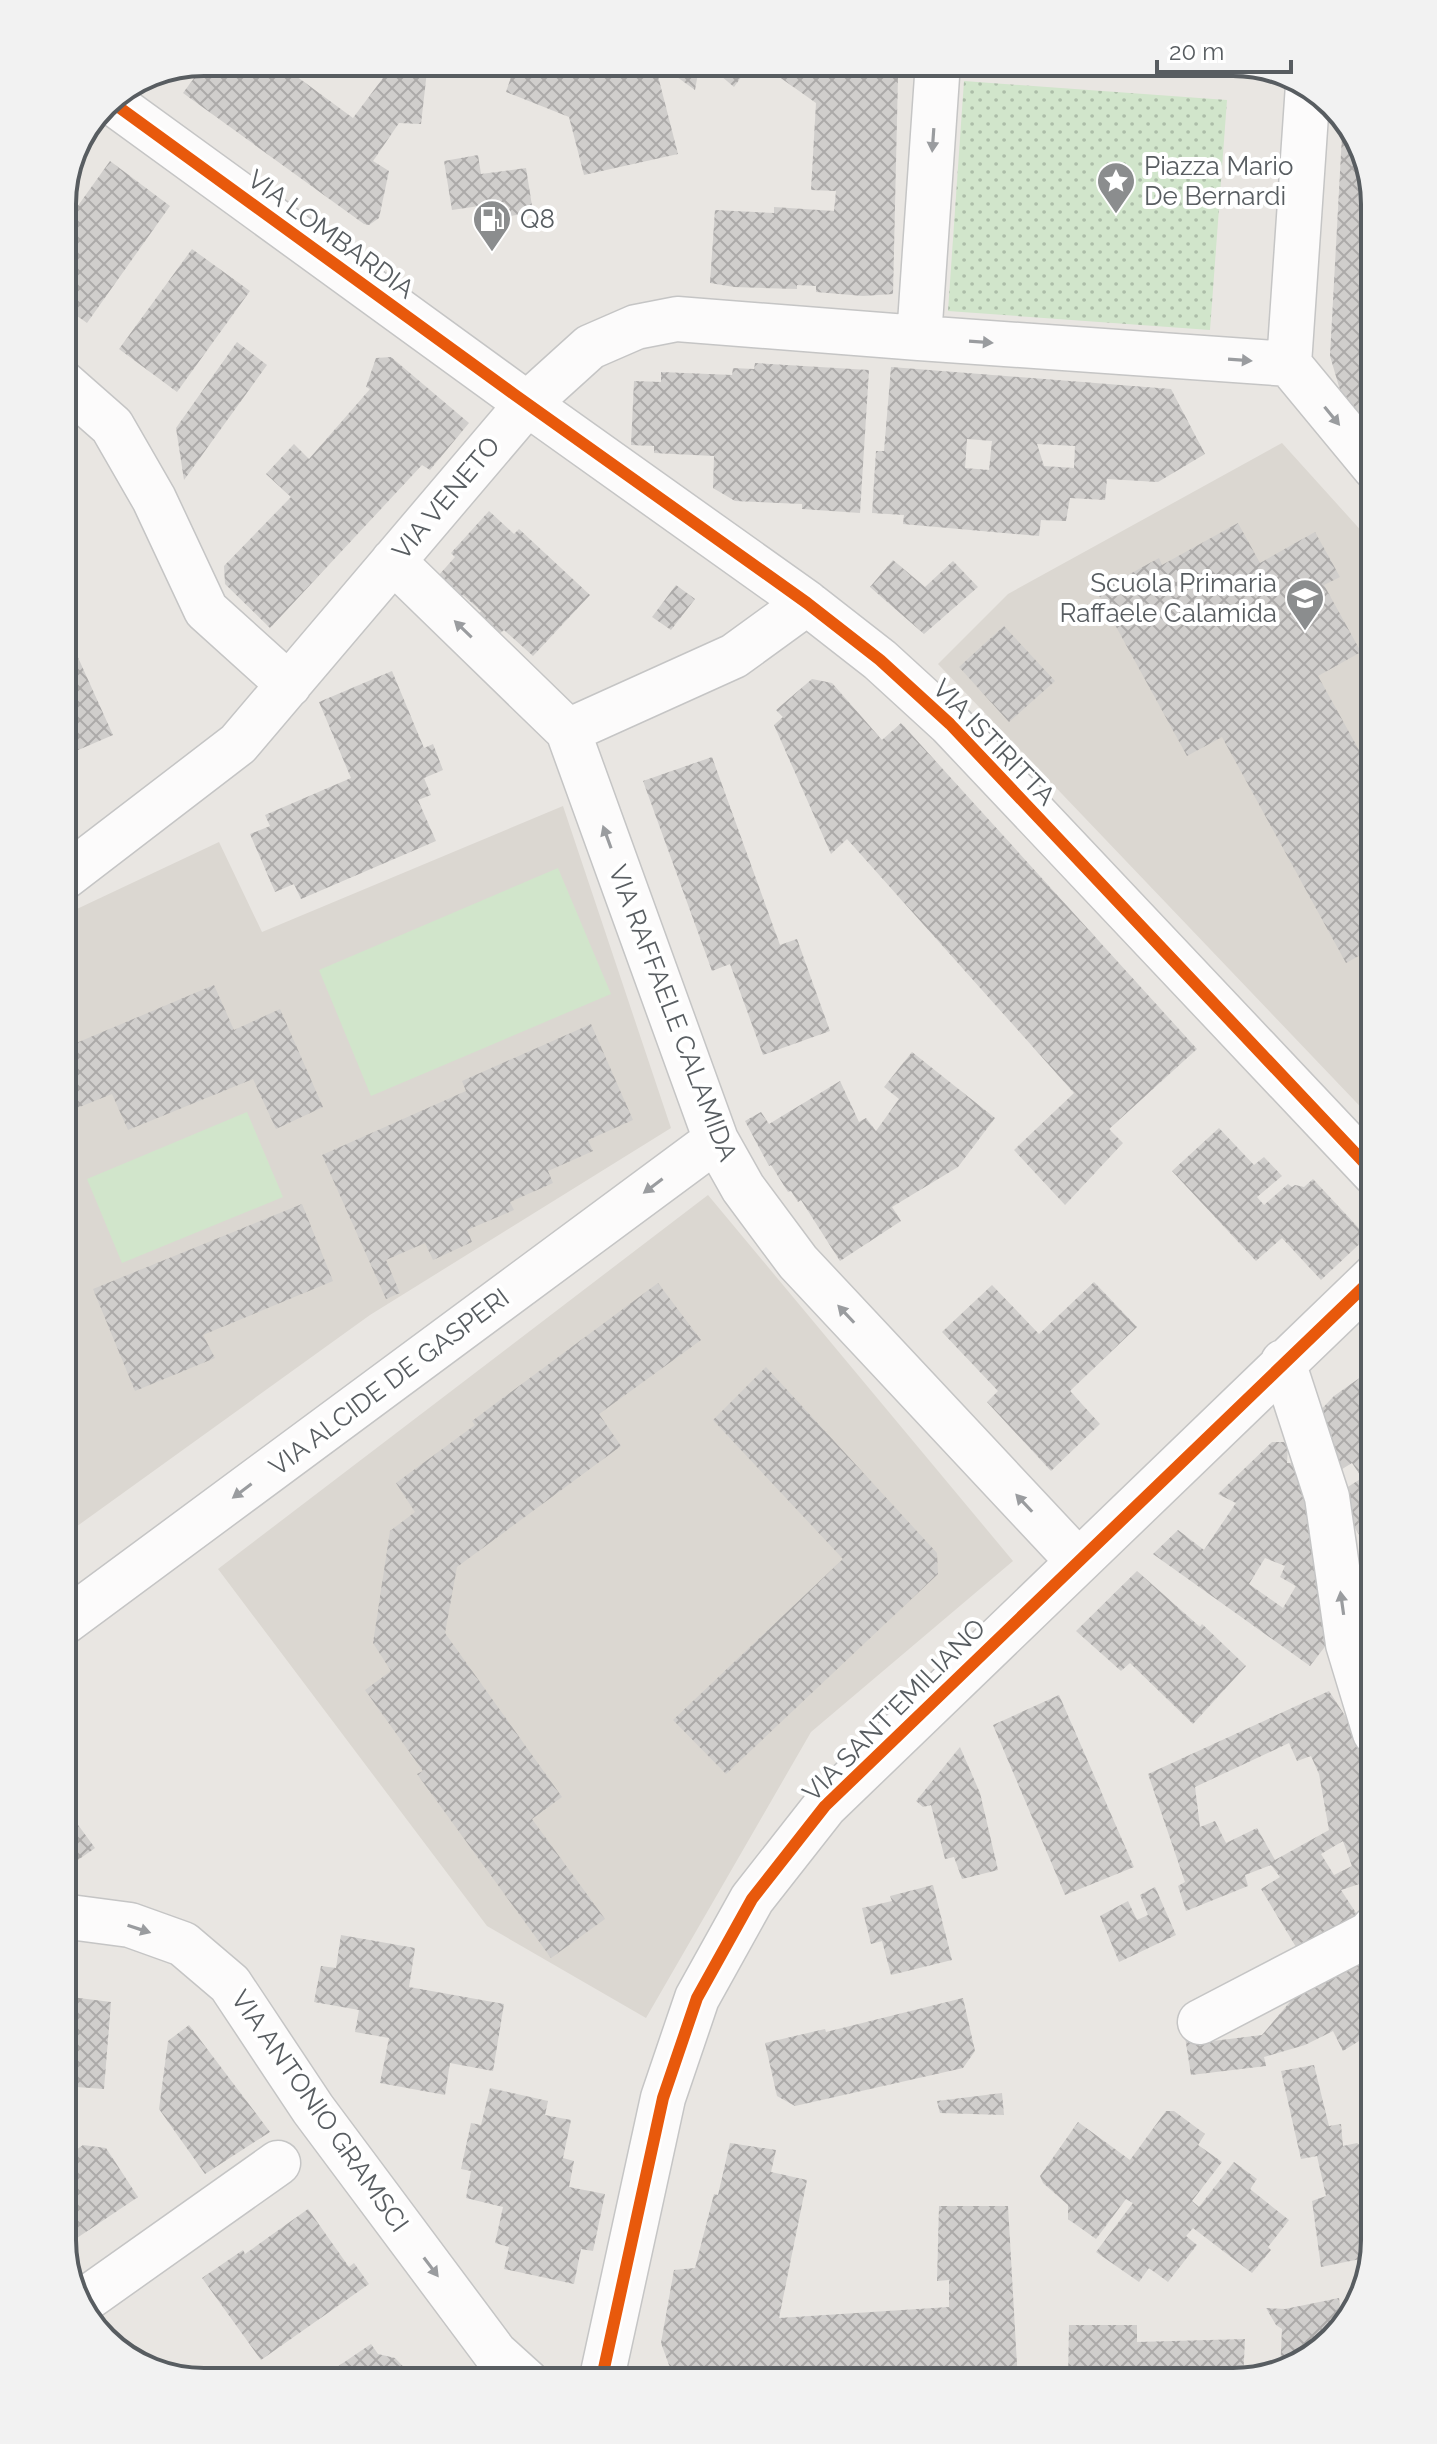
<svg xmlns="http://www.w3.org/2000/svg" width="1437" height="2444" viewBox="0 0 1437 2444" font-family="Raleway,sans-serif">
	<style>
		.education { fill: #dbd7d1 }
		.park { fill: url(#park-dots) }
		.pitch { fill: #d1e5cb }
		.building { fill: url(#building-cross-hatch); fill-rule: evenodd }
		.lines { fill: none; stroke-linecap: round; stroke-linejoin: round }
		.minor-casing { stroke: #c5c5c5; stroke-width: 47 }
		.minor { stroke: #fcfbfb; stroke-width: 44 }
		.cycleway-casing { stroke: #fff; stroke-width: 17 }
		.cycleway { stroke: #e8590c; stroke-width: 12 }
		.oneway { fill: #9a9c9f }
		.labels { text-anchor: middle; stroke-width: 8; stroke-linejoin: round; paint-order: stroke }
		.poi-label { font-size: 26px; fill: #585d61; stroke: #fff; text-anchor: start }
		.street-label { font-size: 26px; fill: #585d61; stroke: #fff }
		.rim { fill: none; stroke: #585d61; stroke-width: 4 }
	</style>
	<defs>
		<pattern id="park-dots" width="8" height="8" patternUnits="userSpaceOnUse" patternTransform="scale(2)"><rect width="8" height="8" fill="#d1e5cb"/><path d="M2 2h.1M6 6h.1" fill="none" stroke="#acbda8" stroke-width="1.8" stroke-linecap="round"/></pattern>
		<pattern id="building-cross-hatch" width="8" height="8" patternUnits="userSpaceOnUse" patternTransform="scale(2)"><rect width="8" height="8" fill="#d0cecc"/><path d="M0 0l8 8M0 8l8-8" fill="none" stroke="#acaaa9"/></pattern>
	</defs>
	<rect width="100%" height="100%" fill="#e9e6e2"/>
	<path class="education" d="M 1282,443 L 1375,546 L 1375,1122 L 938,664 L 1008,594 Z
		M 563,806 L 671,1128 L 370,1315 L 62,1537 L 62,916 L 219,842 L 262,932 Z
		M 708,1195 L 1013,1561 L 811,1732 L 646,2018 L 487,1926 L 218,1569 Z"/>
	<path class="park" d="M 964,81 L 1227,100 L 1210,330 L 948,311 Z"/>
	<path class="pitch" d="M 558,868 L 611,994 L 371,1096 L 319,970 Z
		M 247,1112 L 283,1197 L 122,1263 L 87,1179 Z"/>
	<path class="building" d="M 206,62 L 277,62 L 353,118 L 395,62 L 428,62 L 421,124 L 399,123 L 373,161 L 389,171 L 379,218 L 369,225 L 364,224 L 183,93 Z
		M 516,62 L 563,62 L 588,71 L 622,62 L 640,62 L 658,76 L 678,154 L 584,175 L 569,117 L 506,92 Z
		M 671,62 L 700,62 L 695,90 L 666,69 Z
		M 720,62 L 752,62 L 734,87 L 714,70 Z
		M 758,62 L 880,62 L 898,76 L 893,294 L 863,296 L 816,292 L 816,286 L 797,285 L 797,289 L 734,287 L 710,283 L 715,210 L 774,213 L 774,207 L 834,211 L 836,191 L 811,190 L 816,103 Z
		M 1346,126 L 1361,142 L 1375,205 L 1375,433 L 1340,390 L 1330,356 L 1342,135 Z
		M 478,155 L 481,174 L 526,168 L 533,212 L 494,219 L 493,204 L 452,210 L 444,161 Z
		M 110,161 L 170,206 L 87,323 L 62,305 L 62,237 L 66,231 L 62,228 Z
		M 192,249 L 250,291 L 177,392 L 119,349 Z
		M 237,342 L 267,365 L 184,480 L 176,428 Z
		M 391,357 L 469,423 L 430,470 L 422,465 L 270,628 L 225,584 L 224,566 L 291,497 L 266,474 L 294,444 L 309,459 L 370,389 L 366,387 L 376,358 Z
		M 755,363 L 869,370 L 860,513 L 802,509 L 802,504 L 735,501 L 713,488 L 714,456 L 654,453 L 654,446 L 631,445 L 634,381 L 661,382 L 661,372 L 732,375 L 733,368 L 754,369 Z
		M 891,367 L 1171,389 L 1205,454 L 1158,482 L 1107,479 L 1105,500 L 1070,498 L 1066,521 L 1041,520 L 1039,536 L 903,524 L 904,515 L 872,513 L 876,451 L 884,451 ZM 967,439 L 992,441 L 989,470 L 965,468 ZM 1037,444 L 1075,446 L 1074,468 L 1044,466 Z
		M 489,511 L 514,534 L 519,529 L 590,595 L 533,656 L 504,630 L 497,636 L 476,617 L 481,611 L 463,595 L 457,601 L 438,576 L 455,557 L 451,553 Z
		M 1238,523 L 1260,563 L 1315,532 L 1340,577 L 1324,585 L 1361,652 L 1318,676 L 1364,759 L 1375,753 L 1375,947 L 1346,963 L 1222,737 L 1187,756 L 1097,592 L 1159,558 L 1162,565 Z
		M 893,560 L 925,587 L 953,561 L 978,587 L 924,634 L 870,587 Z
		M 676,585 L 695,599 L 671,630 L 652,617 Z
		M 62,622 L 113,735 L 62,757 Z
		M 1004,626 L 1055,681 L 1009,722 L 959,667 Z
		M 392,671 L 424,748 L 433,744 L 443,770 L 424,778 L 431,795 L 418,800 L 436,841 L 301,899 L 294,884 L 275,892 L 250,834 L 270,826 L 265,815 L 351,778 L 319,702 Z
		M 812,679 L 832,683 L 882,740 L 901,723 L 1197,1049 L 1109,1129 L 1123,1143 L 1065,1205 L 1014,1150 L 1074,1093 L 847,839 L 831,854 L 774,725 L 783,717 L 776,710 Z
		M 712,757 L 780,945 L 797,939 L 830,1031 L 763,1055 L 730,964 L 712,971 L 643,781 Z
		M 214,985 L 234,1030 L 280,1009 L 323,1107 L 276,1129 L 253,1079 L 128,1130 L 112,1094 L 62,1114 L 62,1049 Z
		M 591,1024 L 633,1120 L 588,1140 L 593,1151 L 548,1171 L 553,1183 L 510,1202 L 514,1210 L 467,1230 L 472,1242 L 433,1260 L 425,1243 L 386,1260 L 400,1293 L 386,1299 L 322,1155 L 466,1091 L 462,1081 Z
		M 912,1052 L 995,1118 L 958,1167 L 892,1207 L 901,1221 L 840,1261 L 801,1200 L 798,1202 L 791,1191 L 788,1192 L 771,1165 L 769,1166 L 745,1121 L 761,1112 L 769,1124 L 840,1081 L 859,1122 L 866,1118 L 876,1131 L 899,1099 L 884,1087 Z
		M 62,1124 L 73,1153 L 62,1158 Z
		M 1219,1128 L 1254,1165 L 1264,1157 L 1282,1176 L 1257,1197 L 1264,1205 L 1288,1184 L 1292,1187 L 1295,1185 L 1304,1187 L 1313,1179 L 1367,1237 L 1321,1280 L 1282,1238 L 1256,1261 L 1172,1171 Z
		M 302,1204 L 333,1281 L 203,1335 L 215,1358 L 135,1391 L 93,1289 Z
		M 1094,1282 L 1137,1327 L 1070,1391 L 1100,1424 L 1051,1471 L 987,1402 L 998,1391 L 942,1332 L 992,1285 L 1039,1334 Z
		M 658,1283 L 701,1340 L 599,1414 L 621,1446 L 457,1567 L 445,1633 L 562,1797 L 532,1819 L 605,1919 L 551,1958 L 417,1774 L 423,1771 L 365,1690 L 391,1671 L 373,1643 L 390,1531 L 415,1512 L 396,1483 L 475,1425 L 472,1421 Z
		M 766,1367 L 937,1553 L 938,1574 L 726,1774 L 673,1720 L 843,1559 L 713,1420 Z
		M 1375,1367 L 1375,1442 L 1370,1445 L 1375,1453 L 1375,1585 L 1351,1590 L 1348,1567 L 1370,1561 L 1364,1543 L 1335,1495 L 1362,1478 L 1352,1463 L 1329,1477 L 1313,1418 L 1334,1396 Z
		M 1272,1442 L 1284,1442 L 1288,1446 L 1287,1463 L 1300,1464 L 1310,1476 L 1327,1644 L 1310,1666 L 1153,1554 L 1178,1530 L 1204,1550 L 1236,1503 L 1218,1494 ZM 1265,1558 L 1285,1566 L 1280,1577 L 1296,1586 L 1283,1608 L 1249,1584 Z
		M 1137,1571 L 1200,1627 L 1202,1624 L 1246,1666 L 1193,1724 L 1130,1663 L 1121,1671 L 1076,1631 Z
		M 1329,1691 L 1375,1762 L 1375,1793 L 1363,1798 L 1366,1810 L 1360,1812 L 1375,1845 L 1375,1879 L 1341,1890 L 1362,1922 L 1334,1939 L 1324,1932 L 1296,1947 L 1261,1889 L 1280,1877 L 1271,1865 L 1245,1875 L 1248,1886 L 1186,1911 L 1178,1886 L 1185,1882 L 1148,1774 ZM 1289,1743 L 1297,1761 L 1311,1756 L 1319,1774 L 1329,1830 L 1275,1860 L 1257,1828 L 1226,1843 L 1215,1821 L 1200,1827 L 1195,1787 ZM 1343,1841 L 1352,1866 L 1334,1875 L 1321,1854 Z
		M 1059,1695 L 1134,1867 L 1065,1895 L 993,1725 Z
		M 960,1747 L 980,1793 L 998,1870 L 962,1879 L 954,1857 L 945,1859 L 931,1805 L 923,1807 L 916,1801 Z
		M 62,1803 L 95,1848 L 68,1867 L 62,1859 Z
		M 933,1885 L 952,1960 L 891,1975 L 882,1941 L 871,1944 L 862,1908 L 892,1901 L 890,1896 Z
		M 1155,1887 L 1176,1935 L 1119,1962 L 1100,1916 L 1128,1901 L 1137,1920 L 1148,1915 L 1140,1895 Z
		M 341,1935 L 415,1948 L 409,1987 L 504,2004 L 493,2071 L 450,2063 L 445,2095 L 380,2083 L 389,2038 L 355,2032 L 359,2010 L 314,2002 L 321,1966 L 336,1968 Z
		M 1356,1952 L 1375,1990 L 1375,2031 L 1343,2051 L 1333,2031 L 1305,2045 L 1264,2057 L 1266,2066 L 1191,2075 L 1185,2037 L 1212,2032 L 1213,2041 L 1262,2035 L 1310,1978 Z
		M 71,1997 L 111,2002 L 104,2089 L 62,2086 L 62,2003 L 69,2003 Z
		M 963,1998 L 975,2051 L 963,2068 L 795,2106 L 777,2096 L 765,2043 L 825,2029 L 826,2032 Z
		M 189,2025 L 270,2132 L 205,2174 L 159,2109 L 168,2041 Z
		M 1375,2053 L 1375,2083 L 1363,2058 Z
		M 1314,2065 L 1329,2126 L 1341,2124 L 1343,2146 L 1357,2143 L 1367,2151 L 1375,2193 L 1375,2240 L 1370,2257 L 1321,2267 L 1312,2201 L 1326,2196 L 1317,2156 L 1301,2159 L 1281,2071 Z
		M 490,2088 L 548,2101 L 545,2115 L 571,2120 L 563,2158 L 574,2161 L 569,2187 L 605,2194 L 593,2251 L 581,2249 L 574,2284 L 504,2269 L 509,2247 L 495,2243 L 503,2207 L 466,2198 L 471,2171 L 461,2169 L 471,2123 L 481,2125 Z
		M 1002,2093 L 1004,2115 L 940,2113 L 937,2101 Z
		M 1166,2111 L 1174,2111 L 1205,2134 L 1198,2145 L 1222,2162 L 1192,2201 L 1199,2207 L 1234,2162 L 1257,2179 L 1250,2189 L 1289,2220 L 1268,2247 L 1271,2250 L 1252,2273 L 1193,2228 L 1186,2236 L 1197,2245 L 1168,2282 L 1149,2268 L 1139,2282 L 1096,2252 L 1133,2203 L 1126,2199 L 1096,2239 L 1068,2219 L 1068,2205 L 1043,2183 L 1040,2176 L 1078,2122 L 1130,2160 Z
		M 730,2143 L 776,2150 L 771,2172 L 807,2180 L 779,2318 L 949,2307 L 949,2280 L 937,2281 L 939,2206 L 1008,2206 L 1018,2382 L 684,2382 L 680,2379 L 669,2365 L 661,2343 L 674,2270 L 695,2268 L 714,2194 L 718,2195 Z
		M 83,2145 L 106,2148 L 138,2197 L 68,2244 L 62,2237 L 62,2160 Z
		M 308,2209 L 349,2267 L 354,2263 L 369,2284 L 261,2360 L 202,2278 L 243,2250 L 245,2254 Z
		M 1339,2298 L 1343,2326 L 1295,2368 L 1280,2371 L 1282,2329 L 1276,2325 L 1266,2308 L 1285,2309 Z
		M 1069,2325 L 1137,2325 L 1137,2342 L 1245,2339 L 1243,2380 L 1233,2382 L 1068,2382 Z
		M 371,2344 L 378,2354 L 395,2358 L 418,2382 L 315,2382 Z"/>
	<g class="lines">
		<g class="minor-casing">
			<path id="minor" d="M 938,62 L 919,338 L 1289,364 L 1308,85
				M 109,100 L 515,395 L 807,603 L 880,660 L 950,724 L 1375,1174
				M 1289,364 L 1375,468
				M 62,382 L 112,426 L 154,499 L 206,610 L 289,685
				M 393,561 L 568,731 L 716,1140 L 743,1188 L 798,1262 L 1077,1560
				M 568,731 L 734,656 L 807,603
				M 62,879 L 238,744 L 527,404 L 590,347 L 636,327 L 677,319 L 919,338
				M 1283,1362 L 1327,1497 L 1348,1644 L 1375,1733
				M 62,1624 L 716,1140
				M 62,1916 L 130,1925 L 183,1944 L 230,1984 L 313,2109 L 495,2353 L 527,2382
				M 1200,2022 L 1369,1934 L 1375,1927
				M 79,2304 L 278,2163
				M 601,2382 L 663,2098 L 697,1998 L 752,1899 L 825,1806 L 1375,1276"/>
		</g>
		<use href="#minor" class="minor"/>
		<g class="cycleway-casing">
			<path id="cycleway" d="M 109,100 L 515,395 L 807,603 L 880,660 L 950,724 L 1375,1174
				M 601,2382 L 663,2098 L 697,1998 L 752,1899 L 825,1806 L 1375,1276"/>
		</g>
		<use href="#cycleway" class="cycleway"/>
	</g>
	<defs><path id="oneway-solid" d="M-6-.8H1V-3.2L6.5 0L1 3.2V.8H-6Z" transform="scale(2)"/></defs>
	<g class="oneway">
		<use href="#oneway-solid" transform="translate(933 140) rotate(94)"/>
		<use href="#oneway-solid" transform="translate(981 342) rotate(4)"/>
		<use href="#oneway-solid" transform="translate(1240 360) rotate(4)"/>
		<use href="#oneway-solid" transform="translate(1332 416) rotate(51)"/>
		<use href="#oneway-solid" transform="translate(463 629) rotate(-136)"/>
		<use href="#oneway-solid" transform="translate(607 837) rotate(-110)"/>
		<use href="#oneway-solid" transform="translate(653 1186) rotate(143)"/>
		<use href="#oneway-solid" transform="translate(846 1314) rotate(-133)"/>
		<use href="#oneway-solid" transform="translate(242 1491) rotate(143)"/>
		<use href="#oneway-solid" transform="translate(1024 1503) rotate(-133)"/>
		<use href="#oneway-solid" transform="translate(1342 1603) rotate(-98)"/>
		<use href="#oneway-solid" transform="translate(139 1929) rotate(18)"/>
		<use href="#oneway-solid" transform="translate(431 2267) rotate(53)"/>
	</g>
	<defs>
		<g id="sight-pin" transform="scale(2)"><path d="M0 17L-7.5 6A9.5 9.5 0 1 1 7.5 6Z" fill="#8b8d8e" stroke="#fff"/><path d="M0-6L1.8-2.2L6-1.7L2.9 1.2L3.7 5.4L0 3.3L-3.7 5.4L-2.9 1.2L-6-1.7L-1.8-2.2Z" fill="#fff"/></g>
		<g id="fuel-pin" transform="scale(2)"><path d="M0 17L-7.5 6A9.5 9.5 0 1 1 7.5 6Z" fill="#8b8d8e" stroke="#fff"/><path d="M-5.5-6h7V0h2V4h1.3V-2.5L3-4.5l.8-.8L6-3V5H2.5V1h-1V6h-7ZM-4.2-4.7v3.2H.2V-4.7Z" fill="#fff"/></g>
		<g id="school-pin" transform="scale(2)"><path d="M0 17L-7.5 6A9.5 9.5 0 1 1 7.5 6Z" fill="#8b8d8e" stroke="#fff"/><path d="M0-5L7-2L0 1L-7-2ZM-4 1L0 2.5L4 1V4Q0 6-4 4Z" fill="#fff"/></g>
	</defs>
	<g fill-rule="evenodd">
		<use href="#sight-pin" x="1116" y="181"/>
		<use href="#fuel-pin" x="492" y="219"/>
		<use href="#school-pin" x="1305" y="598"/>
	</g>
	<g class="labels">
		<g class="poi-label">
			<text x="1144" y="175">Piazza Mario<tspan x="1144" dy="30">De Bernardi</tspan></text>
			<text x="520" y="228">Q8</text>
			<text x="1277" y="592" text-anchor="end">Scuola Primaria<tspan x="1277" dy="30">Raffaele Calamida</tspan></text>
		</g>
		<g class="street-label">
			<text transform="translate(331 234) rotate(36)" y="9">VIA LOMBARDIA</text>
			<text transform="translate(446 498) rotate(-50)" y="9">VIA VENETO</text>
			<text transform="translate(994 742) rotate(46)" y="9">VIA ISTIRITTA</text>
			<text transform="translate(673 1013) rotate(69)" y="9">VIA RAFFAELE CALAMIDA</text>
			<text transform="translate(389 1382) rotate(-37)" y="9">VIA ALCIDE DE GASPERI</text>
			<text transform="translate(894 1710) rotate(-45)" y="9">VIA SANT'EMILIANO</text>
			<text transform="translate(320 2111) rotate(55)" y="9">VIA ANTONIO GRAMSCI</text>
		</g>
	</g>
	<path d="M0 0H1437V2444H0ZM204 76H1233A128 128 0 0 1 1361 204V2240A128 128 0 0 1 1233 2368H204A128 128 0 0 1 76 2240V204A128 128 0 0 1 204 76Z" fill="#f2f2f2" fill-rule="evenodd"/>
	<path class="rim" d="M204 76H1233A128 128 0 0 1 1361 204V2240A128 128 0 0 1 1233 2368H204A128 128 0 0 1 76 2240V204A128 128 0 0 1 204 76Z"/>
	<path d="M1157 60v12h134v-12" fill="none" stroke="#585d61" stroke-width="4"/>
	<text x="1169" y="60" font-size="24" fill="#585d61" stroke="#ffffff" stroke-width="6" paint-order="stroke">20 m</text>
</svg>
